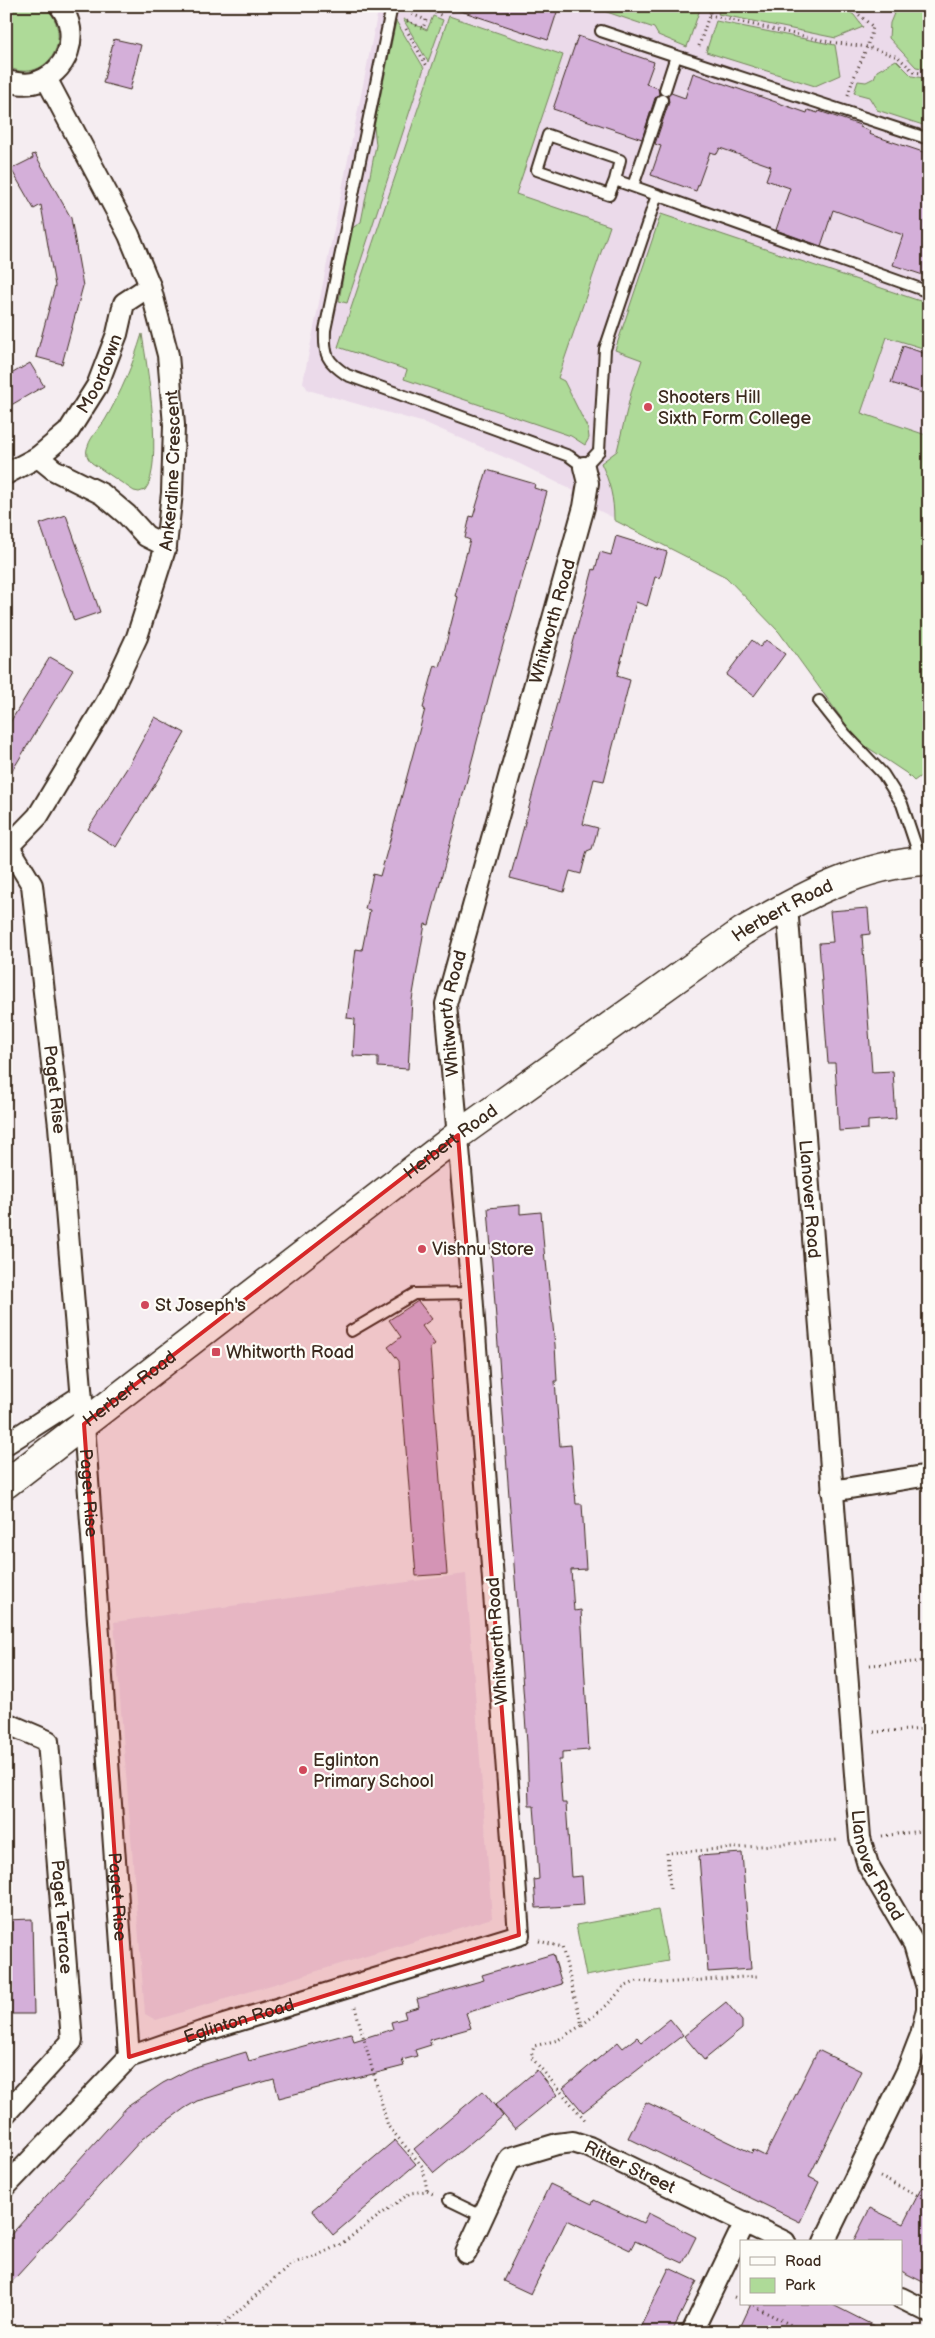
<svg xmlns="http://www.w3.org/2000/svg" width="935" height="2338" viewBox="0 0 935 2338" font-family="'Balsamiq Sans',sans-serif">
	<style>
		.built { fill: #ebdaea }
		.green { fill: #aeda98; stroke: #74825b }
		.building { fill: #d4afd9; stroke: #3b2a1e }
		.lines { fill: none; stroke-linecap: round; stroke-linejoin: round }
		.lane-casing { stroke: #3b2a1e; stroke-width: 14 }
		.street-casing { stroke: #3b2a1e; stroke-width: 24 }
		.secondary-casing { stroke: #3b2a1e; stroke-width: 31 }
		.path { stroke: #3b2a1e; stroke-width: 3; stroke-dasharray: 1 4; stroke-linecap: butt }
		.lane { stroke: #fdfcf7; stroke-width: 10 }
		.street { stroke: #fdfcf7; stroke-width: 20 }
		.secondary { stroke: #fdfcf7; stroke-width: 28 }
		.marked { fill: #d62828; fill-opacity: 0.2; stroke: #d62828; stroke-width: 4; stroke-linejoin: round }
		.poi-dot { fill: #d1495b; stroke: #fdfcf7; stroke-width: 2 }
		.labels { text-anchor: middle; stroke-width: 4.5; stroke-linejoin: round; paint-order: stroke }
		.street-label { font-size: 18px; fill: #3b2a1e; stroke: #fdfcf7 }
		.poi-label { font-size: 18px; fill: #3b2a1e; stroke: #fdfcf7; text-anchor: start }
	</style>
	<rect width="100%" height="100%" fill="#f5edf1"/>
	<filter id="ink" filterUnits="userSpaceOnUse"><feTurbulence type="fractalNoise" baseFrequency=".02" numOctaves="2"/><feDisplacementMap in="SourceGraphic" scale="10" xChannelSelector="R" yChannelSelector="G"/><feConvolveMatrix kernelMatrix="1 2 1 2 8 2 1 2 1" color-interpolation-filters="sRGB"/></filter>
	<g filter="url(#ink)">
		<path class="built" d="M 379,6 L 929,6 L 929,770 L 914,781 L 783,627 L 727,575 L 572,497 L 574,491 L 518,463 L 428,424 L 308,390 L 303,382 Z
			M 466,1574 L 492,1918 L 156,2020 L 145,2014 L 114,1622 Z"/>
		<path class="green" d="M 6,6 L 45,6 C 78,40 43,87 6,66 Z
			M 589,6 L 701,6 L 687,47 L 658,35 L 654,28 Z
			M 721,6 L 841,6 L 854,15 L 863,27 L 836,38 L 718,14 Z
			M 897,6 L 929,6 L 929,69 L 916,67 L 889,38 L 890,23 Z
			M 433,16 L 443,20 L 428,62 L 403,19 L 427,30 Z
			M 449,16 L 563,55 L 516,194 L 610,226 L 558,378 L 564,381 L 588,429 L 589,438 L 585,445 L 571,436 L 404,379 L 407,370 L 338,347 Z
			M 396,21 L 424,68 L 347,303 L 339,301 L 351,229 L 361,222 L 376,145 L 374,127 Z
			M 716,21 L 835,45 L 840,75 L 815,86 L 706,52 Z
			M 896,60 L 912,76 L 929,79 L 929,127 L 877,110 L 869,97 L 854,93 L 858,81 L 866,82 L 874,78 L 877,71 Z
			M 661,214 L 929,304 L 929,350 L 887,337 L 861,413 L 929,436 L 929,770 L 914,781 L 906,773 L 858,741 L 779,632 L 726,577 L 614,520 C 614,498 610,483 601,463 L 617,451 L 632,389 L 642,360 L 615,350 Z
			M 142,334 C 147,365 164,468 145,490 L 139,492 L 134,491 L 92,463 C 87,458 85,453 88,446 C 91,436 100,428 105,420 C 121,393 133,364 142,334 Z
			M 658,1910 L 668,1961 L 586,1976 L 576,1925 Z"/>
		<path class="building" d="M 459,6 L 559,6 L 548,40 L 458,10 Z
			M 578,36 L 654,62 L 646,84 L 658,88 L 659,94 L 655,98 L 642,139 L 553,109 Z
			M 114,39 L 141,45 L 130,90 L 103,83 Z
			M 693,73 L 807,113 L 808,110 L 818,113 L 819,111 L 860,125 L 860,127 L 870,131 L 869,134 L 929,154 L 929,277 L 893,265 L 903,235 L 833,210 L 821,246 L 776,230 L 790,188 L 766,180 L 771,166 L 720,148 L 717,154 L 710,152 L 696,191 L 651,175 L 661,146 L 655,144 L 669,102 L 668,96 L 671,93 L 685,98 Z
			M 35,154 L 71,218 L 83,286 L 62,364 L 36,357 L 55,286 L 41,205 L 34,209 L 11,169 L 33,158 L 32,155 Z
			M 903,346 L 929,355 L 929,395 L 891,383 Z
			M 30,363 L 44,386 L 6,408 L 6,377 Z
			M 487,470 L 535,484 L 534,488 L 547,492 L 494,676 L 429,925 L 425,924 L 412,1000 L 408,1069 L 378,1067 L 378,1057 L 353,1056 L 355,1019 L 347,1018 L 356,949 L 362,950 L 370,910 L 365,909 L 373,874 L 380,876 L 387,851 L 425,709 L 423,708 L 435,665 L 440,667 L 458,597 L 455,596 L 470,540 L 465,538 L 470,516 L 473,517 Z
			M 66,515 L 100,612 L 74,621 L 40,524 Z
			M 616,536 L 667,552 L 660,578 L 655,577 L 647,606 L 636,602 L 617,676 L 630,680 L 604,781 L 594,779 L 583,824 L 598,828 L 592,849 L 587,851 L 581,874 L 570,871 L 564,892 L 510,878 L 593,569 L 595,570 L 600,552 L 611,555 Z
			M 752,640 L 760,647 L 766,640 L 785,654 L 754,696 L 726,675 Z
			M 50,657 L 73,670 L 6,781 L 6,729 Z
			M 155,717 L 185,733 L 159,778 L 116,847 L 88,829 L 129,765 Z
			M 868,908 L 870,934 L 862,935 L 872,1072 L 893,1071 L 896,1119 L 868,1121 L 868,1129 L 839,1131 L 835,1063 L 828,1063 L 819,943 L 833,942 L 830,911 Z
			M 520,1205 L 520,1214 L 541,1212 L 545,1261 L 546,1261 L 555,1345 L 557,1381 L 555,1381 L 560,1446 L 571,1445 L 576,1504 L 582,1504 L 586,1569 L 571,1570 L 574,1611 L 581,1610 L 589,1750 L 562,1752 L 562,1760 L 559,1760 L 562,1803 L 566,1803 L 571,1877 L 582,1876 L 584,1905 L 536,1908 L 534,1880 L 539,1879 L 536,1832 L 534,1806 L 529,1806 L 527,1743 L 488,1208 Z
			M 418,1301 L 432,1319 L 422,1326 L 435,1344 L 430,1348 L 447,1574 L 416,1576 L 399,1361 L 388,1347 L 401,1337 L 389,1320 Z
			M 742,1853 L 751,1969 L 708,1972 L 699,1856 Z
			M 32,1919 L 34,2014 L 6,2014 L 6,1920 Z
			M 553,1954 L 562,1984 L 466,2013 L 471,2028 L 429,2040 L 431,2045 L 415,2050 L 417,2056 L 402,2060 L 404,2066 L 279,2098 L 274,2079 L 197,2101 L 185,2108 L 142,2139 L 6,2288 L 6,2240 L 127,2107 L 163,2083 L 192,2068 L 246,2052 L 249,2061 L 351,2033 L 354,2041 L 393,2029 L 391,2022 L 406,2018 L 404,2011 L 419,2007 L 417,1999 L 484,1980 L 482,1975 Z
			M 726,2002 L 742,2021 L 742,2029 L 704,2060 L 684,2036 Z
			M 670,2019 L 683,2035 L 583,2112 L 563,2088 L 618,2042 L 623,2048 L 637,2037 L 642,2042 Z
			M 818,2050 L 861,2071 L 809,2177 L 819,2182 L 800,2222 L 628,2138 L 646,2102 L 752,2153 L 753,2150 L 765,2156 Z
			M 537,2070 L 557,2095 L 515,2129 L 495,2105 Z
			M 483,2091 L 503,2116 L 434,2173 L 414,2149 Z
			M 395,2140 L 416,2164 L 333,2235 L 312,2210 Z
			M 929,2173 L 929,2285 L 901,2271 L 901,2242 L 853,2242 L 870,2208 L 903,2224 Z
			M 550,2184 L 592,2204 L 594,2200 L 643,2223 L 648,2213 L 696,2237 L 683,2263 L 635,2241 L 630,2250 L 567,2220 L 531,2294 L 503,2281 Z
			M 669,2268 L 697,2281 L 672,2332 L 638,2332 Z
			M 751,2304 L 831,2304 L 886,2332 L 738,2332 Z"/>
		<g class="lines">
			<g class="lane-casing">
				<path id="lane" d="M 392,6 L 325,330 C 324,355 326,361 347,375 L 569,456 L 584,467 L 599,451 L 605,349 L 657,195
					M 601,31 L 676,56
					M 665,90 L 676,56 L 929,139
					M 615,180 L 609,195 L 537,170 L 548,135 L 620,160 L 615,180 L 929,292
					M 633,186 L 662,100
					M 819,701 L 846,735 L 883,774 L 902,804 L 921,861
					M 351,1331 L 414,1294 L 472,1293
					M 449,2200 L 482,2216"/>
			</g>
			<g class="street-casing">
				<g id="street">
					<path d="M 6,81 C 15,83 24,85 33,83 C 68,75 82,33 60,6"/>
					<path d="M 38,457 L 54,470 L 102,494 L 127,515 L 146,536 L 166,546"/>
					<path id="s1" d="M 6,474 L 38,457 L 68,432 L 97,386 L 117,334 L 124,303 L 150,286"/>
					<path id="s2" d="M 9,847 L 32,885 L 59,1126 L 84,1424 L 129,2057"/>
					<path id="s3" d="M 6,849 L 38,816 L 106,703 L 137,637 L 166,546 L 172,493 L 174,425 L 168,355 L 150,286 L 129,235 L 46,78"/>
					<path id="s4" d="M 787,906 L 860,1838 L 868,1865 L 914,1944 L 927,1988 L 927,2009 L 921,2035 L 907,2071 L 824,2242"/>
					<path d="M 6,1444 L 81,1396"/>
					<path d="M 832,1491 L 929,1475"/>
					<path id="s5" d="M 6,1723 L 48,1741 L 72,2041 L 6,2113"/>
					<path id="s6" d="M 6,2186 L 129,2057 L 201,2032 L 519,1935 L 472,1293 L 446,1004 L 584,507 L 588,483 L 584,467"/>
					<path id="s7" d="M 466,2253 L 510,2158 L 557,2144 L 573,2142 L 589,2147 L 785,2242"/>
					<path d="M 901,2298 L 929,2312"/>
					<path d="M 692,2332 L 745,2222"/>
				</g>
			</g>
			<g class="secondary-casing">
				<g id="secondary">
					<path id="s8" d="M 6,1484 L 458,1135 L 743,931 C 800,898 862,863 929,861"/>
				</g>
			</g>
			<path class="path" d="M 416,6 L 441,15
				M 709,15 L 830,42 L 868,47 L 898,57 L 914,72 L 929,74
				M 407,21 L 423,28 L 426,20 L 409,13
				M 406,29 L 428,68
				M 699,46 L 712,6
				M 848,95 C 855,70 867,53 873,27 L 849,6
				M 870,1665 L 929,1661
				M 874,1732 L 929,1729
				M 882,1836 L 929,1830
				M 670,1889 L 667,1853 L 839,1840
				M 539,1941 L 562,1947 L 582,2025 L 558,2040 L 534,2046 L 531,2057 L 586,2121
				M 355,2007 L 388,2126 L 423,2167 L 427,2191
				M 582,2025 L 607,2005 L 624,1987 L 637,1981 L 662,1983 L 758,1976
				M 880,2177 L 929,2201
				M 734,2297 L 741,2300
				M 749,2304 L 805,2332
				M 214,2332 L 293,2263 L 314,2257 L 341,2244 L 410,2193 L 427,2191 L 433,2194"/>
			<use href="#lane" class="lane"/>
			<use href="#street" class="street"/>
			<use href="#secondary" class="secondary"/>
		</g>
	</g>
	<path class="marked" d="M 458,1135 L 519,1935 L 129,2057 L 84,1424 Z"/>
	<g class="poi-dot">
		<circle cx="648" cy="407" r="5"/>
		<circle cx="422" cy="1249" r="5"/>
		<circle cx="145" cy="1305" r="5"/>
		<rect x="211" y="1347" width="10" height="10" rx="2.5"/>
		<circle cx="303" cy="1770" r="5"/>
	</g>
	<g class="labels">
		<g class="street-label">
			<text dy="6" stroke="none"><textPath href="#s1" startOffset="142">Moordown</textPath></text>
			<text dy="6" stroke="none"><textPath href="#s3" startOffset="422">Ankerdine Crescent</textPath></text>
			<text dy="6" stroke="none"><textPath href="#s6" startOffset="1918">Whitworth Road</textPath></text>
			<text dy="6" stroke="none"><textPath href="#s8" startOffset="966">Herbert Road</textPath></text>
			<text dy="6" stroke="none"><textPath href="#s6" startOffset="1512">Whitworth Road</textPath></text>
			<text dy="6" stroke="none"><textPath href="#s2" startOffset="250">Paget Rise</textPath></text>
			<text dy="6" stroke="none"><textPath href="#s8" startOffset="561">Herbert Road</textPath></text>
			<text dy="6" stroke="none"><textPath href="#s4" startOffset="294">Llanover Road</textPath></text>
			<text dy="6" stroke="none"><textPath href="#s8" startOffset="156">Herbert Road</textPath></text>
			<text dy="6" stroke="none"><textPath href="#s2" startOffset="655">Paget Rise</textPath></text>
			<text transform="translate(497 1641) rotate(-94)" y="6">Whitworth Road</text>
			<text dy="6" stroke="none"><textPath href="#s4" startOffset="966">Llanover Road</textPath></text>
			<text dy="6" stroke="none"><textPath href="#s2" startOffset="1060">Paget Rise</textPath></text>
			<text dy="6" stroke="none"><textPath href="#s5" startOffset="222">Paget Terrace</textPath></text>
			<text dy="6" stroke="none"><textPath href="#s6" startOffset="294">Eglinton Road</textPath></text>
			<text dy="6" stroke="none"><textPath href="#s7" startOffset="232">Ritter Street</textPath></text>
		</g>
		<g class="poi-label">
			<text x="658" y="403">Shooters Hill<tspan x="658" dy="21">Sixth Form College</tspan></text>
			<text x="432" y="1255">Vishnu Store</text>
			<text x="155" y="1311">St Joseph's</text>
			<text x="226" y="1358">Whitworth Road</text>
			<text x="313" y="1766">Eglinton<tspan x="313" dy="21">Primary School</tspan></text>
		</g>
	</g>
	<rect width="935" height="2338" fill="none" stroke="#fdfcf7" stroke-width="25"/>
	<rect x="12" y="12" width="910" height="2313" fill="none" stroke="#3b2a1e" stroke-width="2" filter="url(#ink)"/>
	<rect x="740" y="2240" width="162" height="65" fill="#fdfcf7" stroke="#afa8a0"/>
	<rect x="750" y="2257" width="25" height="8" fill="#fdfcf7" stroke="#afa8a0"/>
	<text x="785" y="2266" font-size="15" fill="#3b2a1e">Road</text>
	<rect x="750" y="2278" width="25" height="15" fill="#aeda98" stroke="#afa8a0"/>
	<text x="785" y="2290" font-size="15" fill="#3b2a1e">Park</text>
</svg>
